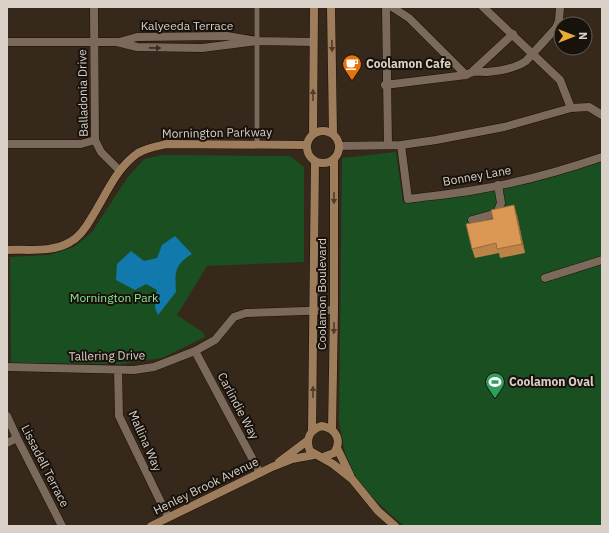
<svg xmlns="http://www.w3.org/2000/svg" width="609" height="533" viewBox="0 0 609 533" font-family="'IBM Plex Sans',sans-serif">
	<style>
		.green { fill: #1a4f21 }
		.water { fill: #1279ac }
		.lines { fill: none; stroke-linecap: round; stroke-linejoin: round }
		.lane-casing { stroke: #1d1005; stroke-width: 6 }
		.street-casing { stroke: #1d1005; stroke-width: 9 }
		.secondary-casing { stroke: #1d1005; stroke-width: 9 }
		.lane { stroke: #7b6a5b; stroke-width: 5 }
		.street { stroke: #7b6a5b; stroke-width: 8 }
		.secondary { stroke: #9e7d5d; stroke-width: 8 }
		.wall { fill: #bc8349 }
		.shaded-wall { fill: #996a3c }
		.building { fill: #db9855; stroke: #996a3c }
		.oneway { fill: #4e3d2c }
		.oneway2 { fill: #362c24 }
		.labels { text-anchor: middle; stroke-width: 4; stroke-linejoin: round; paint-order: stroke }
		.street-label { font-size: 12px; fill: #d9d0c8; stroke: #18120c }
		.poi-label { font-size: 12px; font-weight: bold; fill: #d9d0c8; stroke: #18120c; text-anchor: start }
		.park-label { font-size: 12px; fill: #8ce892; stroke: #18120c }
	</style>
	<rect width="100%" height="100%" fill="#36281a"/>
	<path class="green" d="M 396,152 L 403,203 C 471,194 536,182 602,162 L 602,526 L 405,526 C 391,517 364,489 354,476 C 344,461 343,439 339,422 L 342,158 Z
		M 162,155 L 290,156 L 304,167 L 304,262 L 207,266 L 177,315 L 204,333 L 205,337 L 162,358 L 120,364 L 11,363 L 10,257 L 49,255 L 74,247 L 92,232 L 127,178 L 144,159 Z"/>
	<path class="water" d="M 175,236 L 192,254 C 174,265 175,272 176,292 L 158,315 L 155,308 L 157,290 L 146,284 L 135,290 L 116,280 L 117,264 L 131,251 L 144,261 L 157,258 L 162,245 Z"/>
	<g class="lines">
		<g class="lane-casing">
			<path id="lane" d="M 257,144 L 257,7"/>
		</g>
		<g class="street-casing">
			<path id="street" d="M 94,7 L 95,140 L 101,152 L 119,170
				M 386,7 L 388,145
				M 392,7 L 409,18 L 466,75
				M 483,7 L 560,80 L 571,108
				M 7,42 L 117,42 L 137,47 L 202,48 L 258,41
				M 119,42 L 137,37 L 227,36 L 258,41 L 313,42
				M 473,71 L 513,34
				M 385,85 L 466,75 C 474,70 478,72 487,72 C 499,71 516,68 526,61 L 556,28 L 559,21 L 560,7
				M 7,144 L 81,144 L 95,140
				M 401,145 L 408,199 C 430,196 453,194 475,190 C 518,183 561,171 602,157
				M 339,146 L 401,145 L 436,140 L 504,127 L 571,108 L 589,107 L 602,115
				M 472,220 L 497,213 L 501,203 L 498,185
				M 545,278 L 602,260
				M 195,351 L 260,473
				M 7,367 L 134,370 L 154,367 L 195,351 L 215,340 L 234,317 L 246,313 L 334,310
				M 118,370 L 119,416 L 168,517
				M 7,416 L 17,438 L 62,526
				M 7,443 L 17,438"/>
		</g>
		<g class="secondary-casing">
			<path id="secondary" d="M 331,7 L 333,133
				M307 147a16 16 0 1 1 32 0a16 16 0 1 1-32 0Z
				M 313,134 L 314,7
				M 7,250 C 27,249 52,253 70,242 C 80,237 87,226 92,217 C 106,195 116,168 138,153 C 146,148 158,146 167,144 L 307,145
				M 332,430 L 334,310 L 334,159
				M 312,431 L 315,161
				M 337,448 L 350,475
				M 323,457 L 334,453 C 342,441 337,429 322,426 C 310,429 305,439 310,451 L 333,464 L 352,479 L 378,511 L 395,526
				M 279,462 L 307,441
				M 151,526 L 272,467 L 292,459 L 314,455"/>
		</g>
		<use href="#lane" class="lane"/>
		<use href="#street" class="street"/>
		<use href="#secondary" class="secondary"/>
	</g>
	<path class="wall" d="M 517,215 L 525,253 L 500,258 L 499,253 L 475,258 L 472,249 Z"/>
	<path class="shaded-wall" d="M 514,205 L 517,215 L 525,253 L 522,244 Z"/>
	<path class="building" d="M 514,205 L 522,244 L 497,249 L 496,243 L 472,249 L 466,224 L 493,219 L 491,210 Z"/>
	<defs><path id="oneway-solid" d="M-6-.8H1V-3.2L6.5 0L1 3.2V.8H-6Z"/></defs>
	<g class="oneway">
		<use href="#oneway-solid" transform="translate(332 46) rotate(89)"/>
		<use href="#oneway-solid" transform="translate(313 95) rotate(-90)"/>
		<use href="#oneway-solid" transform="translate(334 198) rotate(90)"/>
		<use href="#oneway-solid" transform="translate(334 328) rotate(91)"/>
		<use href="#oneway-solid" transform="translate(313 392) rotate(-90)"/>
	</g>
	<use class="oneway2" href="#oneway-solid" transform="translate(155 48) rotate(1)"/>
	<defs>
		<g id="cafe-pin" transform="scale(1)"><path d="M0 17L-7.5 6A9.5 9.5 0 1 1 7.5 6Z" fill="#e8710a" stroke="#18120c"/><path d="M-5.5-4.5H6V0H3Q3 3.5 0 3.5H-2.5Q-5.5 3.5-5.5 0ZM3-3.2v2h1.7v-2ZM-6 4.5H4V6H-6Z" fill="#fff"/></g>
		<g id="stadium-pin" transform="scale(1)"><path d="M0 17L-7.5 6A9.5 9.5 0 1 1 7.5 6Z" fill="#2e9e5b" stroke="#18120c"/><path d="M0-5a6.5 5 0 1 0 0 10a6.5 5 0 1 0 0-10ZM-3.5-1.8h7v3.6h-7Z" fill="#fff"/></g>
	</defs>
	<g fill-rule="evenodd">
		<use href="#cafe-pin" x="352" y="64"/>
		<use href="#stadium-pin" x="495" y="382"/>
	</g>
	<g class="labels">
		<g class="street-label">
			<text x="187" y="30">Kalyeeda Terrace</text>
			<text transform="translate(83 93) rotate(-91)" y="4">Balladonia Drive</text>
			<text transform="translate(217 133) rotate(-1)" y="4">Mornington Parkway</text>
			<text transform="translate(477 176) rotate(-10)" y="4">Bonney Lane</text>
			<text transform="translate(322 294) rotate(-90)" y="4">Coolamon Boulevard</text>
			<text transform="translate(107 356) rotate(-1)" y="4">Tallering Drive</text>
			<text transform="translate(238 406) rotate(62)" y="4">Carlindie Way</text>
			<text transform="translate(145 441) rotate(66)" y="4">Mallina Way</text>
			<text transform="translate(45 466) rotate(63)" y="4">Lissadell Terrace</text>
			<text transform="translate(206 486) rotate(-26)" y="4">Henley Brook Avenue</text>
		</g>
		<g class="poi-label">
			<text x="366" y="68">Coolamon Cafe</text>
			<text x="509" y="386">Coolamon Oval</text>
		</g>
		<g class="park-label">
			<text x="114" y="302">Mornington Park</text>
		</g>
	</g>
	<rect width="609" height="533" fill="none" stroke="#d9d0c8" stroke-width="16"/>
	<g transform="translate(573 36) rotate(90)"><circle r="19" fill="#18120c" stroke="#655e57"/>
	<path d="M0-3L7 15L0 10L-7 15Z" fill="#e8ab37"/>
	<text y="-6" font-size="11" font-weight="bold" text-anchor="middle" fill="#d9d0c8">N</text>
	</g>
</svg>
